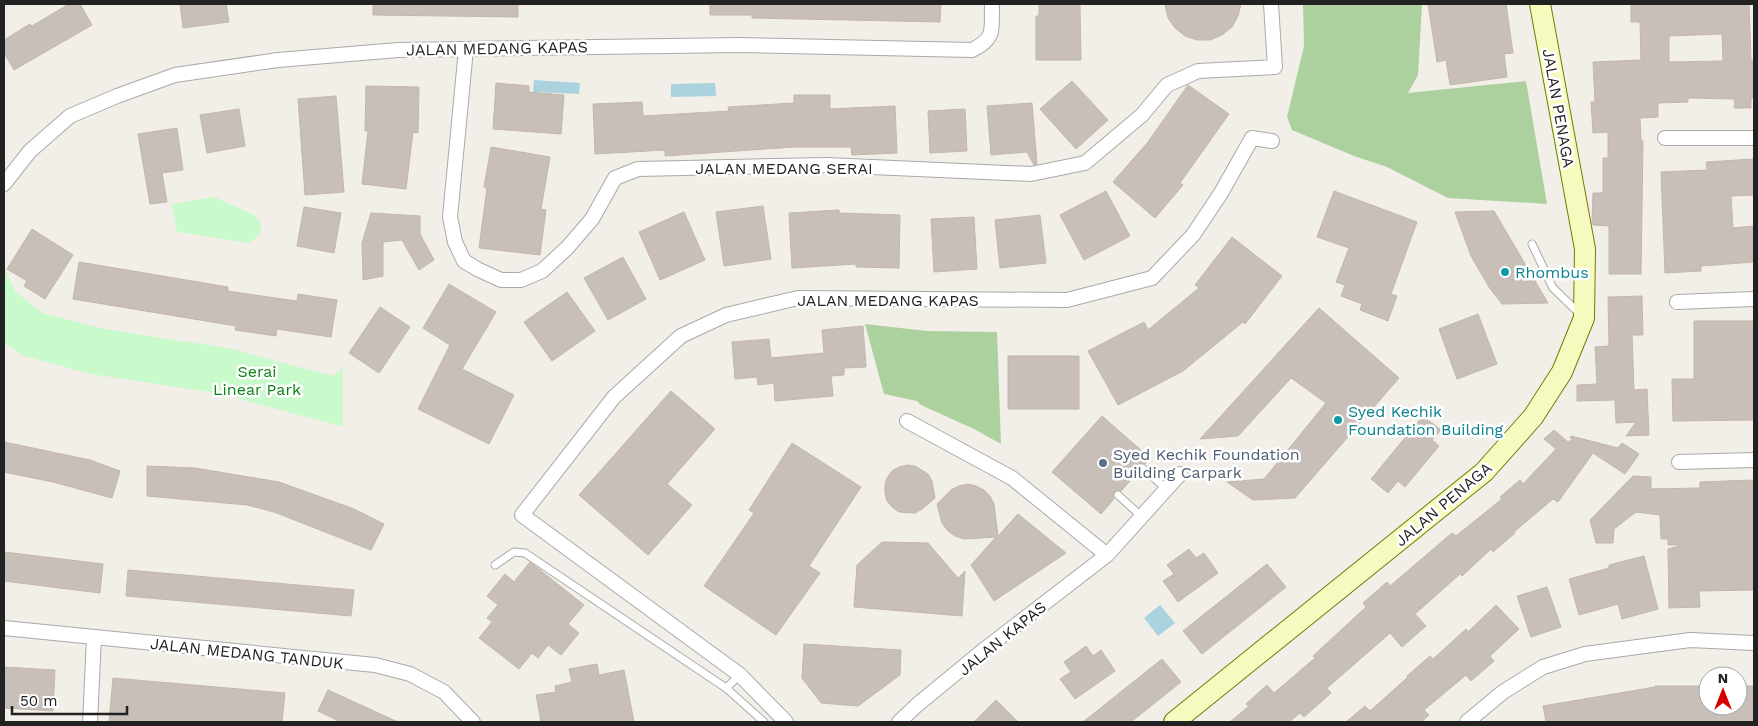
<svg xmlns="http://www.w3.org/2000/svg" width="1758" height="726" viewBox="0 0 1758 726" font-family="'Work Sans',sans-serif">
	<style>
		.forest { fill: #add19e }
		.park { fill: #c8facc }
		.water { fill: #aad3df }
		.building { fill: #c7bfb8; stroke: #c4b6ab; fill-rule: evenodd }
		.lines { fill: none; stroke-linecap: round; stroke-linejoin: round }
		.lane-casing { stroke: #a9a9a9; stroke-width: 9 }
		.street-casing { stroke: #a9a9a9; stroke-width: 16 }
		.secondary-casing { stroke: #707d05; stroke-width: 22 }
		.lane { stroke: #fff; stroke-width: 7 }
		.street { stroke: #fff; stroke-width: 14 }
		.secondary { stroke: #f7fabf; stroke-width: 20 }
		.culture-dot { fill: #0f9aa8; stroke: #fff; stroke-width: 2 }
		.service-dot { fill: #5c6f8a; stroke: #fff; stroke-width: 2 }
		.labels { text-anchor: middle; stroke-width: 5; stroke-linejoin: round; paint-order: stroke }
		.street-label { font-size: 16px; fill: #222; stroke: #fff }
		.culture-label { font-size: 16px; fill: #0d838f; stroke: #fff; text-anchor: start }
		.park-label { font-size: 16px; fill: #0c8416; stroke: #fff }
		.service-label { font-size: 16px; fill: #4e5e75; stroke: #fff; text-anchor: start }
	</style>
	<rect width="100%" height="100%" fill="#f2efe9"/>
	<path class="forest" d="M 1303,4 L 1422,4 L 1418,75 L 1408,93 L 1526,81 L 1547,204 L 1448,198 L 1387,167 L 1354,156 L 1292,130 L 1287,117 L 1304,46 Z
		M 865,324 L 927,331 L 997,332 L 1001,444 L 976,430 L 921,405 L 917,401 L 884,394 Z"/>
	<path class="park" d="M 214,197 L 254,215 L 261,224 L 260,234 L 250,243 L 177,232 L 172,204 Z
		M 4,267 L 15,291 L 42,313 L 100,328 L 232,349 L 332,376 L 343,368 L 343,427 L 222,394 L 91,374 L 21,355 L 4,341 Z"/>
	<path class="water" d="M 534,80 L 580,83 L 579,94 L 533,92 Z
		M 715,83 L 716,96 L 671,97 L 671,84 Z
		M 1160,605 L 1175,623 L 1158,636 L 1144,618 Z"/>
	<path class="building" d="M 69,4 L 80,4 L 92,25 L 14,70 L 4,53 L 4,40 L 30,24 L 32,26 Z
		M 180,4 L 226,4 L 229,22 L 183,28 Z
		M 373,4 L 518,4 L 518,17 L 373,15 Z
		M 710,4 L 941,4 L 940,22 L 752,18 L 752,15 L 710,15 Z
		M 1039,4 L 1080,4 L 1081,60 L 1036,60 L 1036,16 L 1039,16 Z
		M 1165,4 L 1241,4 L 1238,16 L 1232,27 L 1222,35 L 1210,40 L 1197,40 L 1185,36 L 1175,28 L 1168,18 Z
		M 1428,4 L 1506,4 L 1513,53 L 1504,54 L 1507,77 L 1450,85 L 1446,60 L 1437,62 Z
		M 1631,4 L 1749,4 L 1751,60 L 1754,60 L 1754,98 L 1751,98 L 1751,108 L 1734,108 L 1735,99 L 1688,98 L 1688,102 L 1658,103 L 1658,117 L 1640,118 L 1641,141 L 1643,141 L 1641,274 L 1609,274 L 1609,226 L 1593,225 L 1592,223 L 1593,193 L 1603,193 L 1603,158 L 1608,158 L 1608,132 L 1593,133 L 1591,102 L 1595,102 L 1593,62 L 1641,60 L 1640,22 L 1631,22 ZM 1722,34 L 1723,61 L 1669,62 L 1669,36 Z
		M 1072,81 L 1108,120 L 1076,149 L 1040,109 Z
		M 496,83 L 529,86 L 529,92 L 564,95 L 561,134 L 493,129 Z
		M 1188,85 L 1229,114 L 1180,183 L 1183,185 L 1155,218 L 1113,182 L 1148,142 Z
		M 366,86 L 419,87 L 418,133 L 413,132 L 406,189 L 362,184 L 368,131 L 365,131 Z
		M 794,95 L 830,95 L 830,109 L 895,106 L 897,153 L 852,155 L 851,147 L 794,147 L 665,156 L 665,150 L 595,154 L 593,104 L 642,102 L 643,116 L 729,111 L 728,107 L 794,103 Z
		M 336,96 L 344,192 L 305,195 L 298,99 Z
		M 1032,103 L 1037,164 L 1034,165 L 1027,152 L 991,155 L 987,106 Z
		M 239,109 L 245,146 L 207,153 L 200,115 Z
		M 965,109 L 967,151 L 930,153 L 928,111 Z
		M 177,128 L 183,170 L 162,173 L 167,202 L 150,204 L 138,134 Z
		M 491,147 L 550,157 L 541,209 L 546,210 L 540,255 L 479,248 L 487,188 L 484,187 Z
		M 1754,159 L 1754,195 L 1731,196 L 1733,228 L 1754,226 L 1754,262 L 1701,266 L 1701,271 L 1665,273 L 1661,172 L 1707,170 L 1706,162 Z
		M 1106,191 L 1130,236 L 1084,260 L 1060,215 Z
		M 1334,191 L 1417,222 L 1391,294 L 1397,296 L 1388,321 L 1360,310 L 1362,304 L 1341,296 L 1345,285 L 1336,282 L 1349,248 L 1317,237 Z
		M 763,206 L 771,259 L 724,266 L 716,212 Z
		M 304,207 L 341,213 L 334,253 L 297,246 Z
		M 839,210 L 839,213 L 900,215 L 899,268 L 856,267 L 856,264 L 792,268 L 789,213 Z
		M 1494,211 L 1548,303 L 1502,304 L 1489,287 L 1471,256 L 1455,212 Z
		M 684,212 L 705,260 L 660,280 L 639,232 Z
		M 371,213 L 420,216 L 420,234 L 434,260 L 419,270 L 402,240 L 383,242 L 383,276 L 363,280 L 362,243 Z
		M 1040,215 L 1046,263 L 1000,268 L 995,220 Z
		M 974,217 L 977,269 L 934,272 L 931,219 Z
		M 32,229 L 73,255 L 45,299 L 24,286 L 27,281 L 7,269 Z
		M 1232,237 L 1282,276 L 1245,324 L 1243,322 L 1183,371 L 1118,405 L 1088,351 L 1144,322 L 1148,330 L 1199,288 L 1195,285 Z
		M 623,257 L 646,299 L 608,320 L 584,278 Z
		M 79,262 L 228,287 L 228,291 L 261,296 L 297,301 L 298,294 L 337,300 L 331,337 L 277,329 L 276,336 L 256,333 L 235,330 L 236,326 L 73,299 Z
		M 449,284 L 496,312 L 462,369 L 514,395 L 489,444 L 418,409 L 450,345 L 423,328 Z
		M 567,292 L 595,331 L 552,361 L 524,322 Z
		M 1642,296 L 1643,335 L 1632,335 L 1634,390 L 1647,389 L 1649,435 L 1626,436 L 1636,422 L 1616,423 L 1615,400 L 1577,401 L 1577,385 L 1597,384 L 1595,347 L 1609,346 L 1608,297 Z
		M 380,307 L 410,327 L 379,373 L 349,353 Z
		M 1319,308 L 1399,378 L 1295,498 L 1253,500 L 1227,482 L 1264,479 L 1326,403 L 1291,378 L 1238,436 L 1200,439 Z
		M 1478,314 L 1497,364 L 1457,379 L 1439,329 Z
		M 1694,321 L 1754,321 L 1754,420 L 1673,421 L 1672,379 L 1694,379 Z
		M 863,326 L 866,367 L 844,368 L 844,375 L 831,376 L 833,396 L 775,401 L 774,383 L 758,385 L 757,377 L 735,379 L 732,342 L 769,339 L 771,358 L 824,353 L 822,330 Z
		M 1008,356 L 1079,356 L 1079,409 L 1008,409 Z
		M 671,391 L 715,429 L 667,484 L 692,505 L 648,555 L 579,495 Z
		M 1102,416 L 1150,458 L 1145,464 L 1138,464 L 1137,468 L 1138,472 L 1121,491 L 1117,490 L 1114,492 L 1113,496 L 1114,499 L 1101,514 L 1052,472 Z
		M 1423,416 L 1441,430 L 1432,440 L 1439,446 L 1405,487 L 1398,481 L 1388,493 L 1371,479 Z
		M 1554,430 L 1568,442 L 1573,439 L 1570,438 L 1571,436 L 1618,448 L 1622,443 L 1639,454 L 1625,474 L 1593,453 L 1558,502 L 1553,499 L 1514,532 L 1515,533 L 1493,552 L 1491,549 L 1462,576 L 1460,574 L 1415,614 L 1426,626 L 1402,647 L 1390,633 L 1327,688 L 1331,693 L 1304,717 L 1300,713 L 1289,722 L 1230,722 L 1249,706 L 1246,704 L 1267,685 L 1274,693 L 1315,658 L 1313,656 L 1366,607 L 1363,603 L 1387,582 L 1390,586 L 1452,533 L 1456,536 L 1502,499 L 1500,497 L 1520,480 L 1523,484 L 1556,449 L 1544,439 Z
		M 4,442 L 90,460 L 120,471 L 112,498 L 53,482 L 4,472 Z
		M 792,443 L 861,487 L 809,566 L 820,573 L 776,635 L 704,586 L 754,513 L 749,510 Z
		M 907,465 L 915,466 L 928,474 L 932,481 L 935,498 L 922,509 L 915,513 L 899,512 L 892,507 L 887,501 L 885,493 L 885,485 L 887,478 L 892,471 L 899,467 Z
		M 147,466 L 195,468 L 279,482 L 354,509 L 384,524 L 371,550 L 274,512 L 247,505 L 147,496 Z
		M 1633,476 L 1651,477 L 1651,489 L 1700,488 L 1700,482 L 1754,480 L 1754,590 L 1699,591 L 1700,607 L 1669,608 L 1668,549 L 1683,545 L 1668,545 L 1668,539 L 1661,539 L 1660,515 L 1636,512 L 1614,529 L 1613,543 L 1596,543 L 1590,520 Z
		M 968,484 L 976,486 L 984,490 L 990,496 L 994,504 L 998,536 L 1018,514 L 1066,553 L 994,601 L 971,565 L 996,537 L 964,539 L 955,536 L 948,531 L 942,523 L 937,504 L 951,490 L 959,486 Z
		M 882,542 L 928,543 L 958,578 L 965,571 L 962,616 L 854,607 L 857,565 Z
		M 1189,549 L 1196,558 L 1204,553 L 1218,573 L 1178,602 L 1163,581 L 1174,574 L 1167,565 Z
		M 4,552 L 103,564 L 100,593 L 4,581 Z
		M 1644,556 L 1658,609 L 1622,619 L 1618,604 L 1579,615 L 1569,579 L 1609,568 L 1609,565 Z
		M 530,562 L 584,605 L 568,624 L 579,633 L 561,655 L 548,645 L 538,658 L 532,653 L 519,669 L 479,638 L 492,622 L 487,618 L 498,605 L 487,596 L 505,574 L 514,582 Z
		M 1267,564 L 1286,587 L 1202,654 L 1183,631 Z
		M 128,570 L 354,590 L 351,616 L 126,596 Z
		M 1547,587 L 1561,627 L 1531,637 L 1517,596 Z
		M 1496,605 L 1519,629 L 1490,656 L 1494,661 L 1471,681 L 1466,675 L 1424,710 L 1429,715 L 1421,722 L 1346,722 L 1365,706 L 1370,711 L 1408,677 L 1407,676 L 1430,656 L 1433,659 L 1466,629 L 1468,632 Z
		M 804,644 L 901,650 L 900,675 L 858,706 L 821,703 L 802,678 Z
		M 1086,646 L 1093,656 L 1101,650 L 1115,671 L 1075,699 L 1060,679 L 1071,672 L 1064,662 Z
		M 1162,659 L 1181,682 L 1131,722 L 1083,722 Z
		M 597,664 L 599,675 L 624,670 L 634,722 L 541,722 L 536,695 L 556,692 L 555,686 L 572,682 L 569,669 Z
		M 4,667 L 55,670 L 53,711 L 4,708 Z
		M 113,678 L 285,693 L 282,722 L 109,722 Z
		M 1655,686 L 1708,686 L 1708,706 L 1738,706 L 1738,686 L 1754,686 L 1754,722 L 1546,722 L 1543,706 L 1655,687 Z
		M 328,690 L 398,722 L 341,722 L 318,711 Z
		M 996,700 L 1018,722 L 974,722 Z"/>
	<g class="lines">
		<g class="lane-casing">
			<path id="lane" d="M 1532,244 L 1553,288 L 1580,314
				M 1142,468 L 1167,489
				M 1118,495 L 1141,516
				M 495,565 L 514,552 L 525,553 L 726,688 L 764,722
				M 726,688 L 740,675"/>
		</g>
		<g class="street-casing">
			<path id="street" d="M 466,49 L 450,217 L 455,242 L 464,261 L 477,269 L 501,280 L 521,280 L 542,271 L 567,248 L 592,219 L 615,178 L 638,169 L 827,165 L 1031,174 L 1085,163 L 1142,115 L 1167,85 L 1198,71 L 1275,67 L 1271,4
				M 1665,138 L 1754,138
				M 4,184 L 30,151 L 70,116 L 117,96 L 175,75 L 278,60 L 398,50 L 524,48 L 740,45 L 972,50 C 997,38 991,28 992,4
				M 1677,302 L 1754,299
				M 907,421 L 1012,478 L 1107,555
				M 1679,462 L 1754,460
				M 4,628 L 375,665 L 410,674 L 444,692 L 473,722
				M 90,722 L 94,638
				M 786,722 L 740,675 L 522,515 L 614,397 L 681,336 L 726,315 L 798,298 L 1067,300 L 1152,278 L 1193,235 L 1221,193 L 1252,138 L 1272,141
				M 899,722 L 917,705 L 985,649 L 1107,555 L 1180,474
				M 1467,722 L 1503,692 L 1543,667 L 1585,654 L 1690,640 L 1754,643"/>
		</g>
		<g class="secondary-casing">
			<path id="secondary" d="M 1174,722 L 1484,472 L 1533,417 L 1562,372 L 1584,318 L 1585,249 L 1540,4"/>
		</g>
		<use href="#lane" class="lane"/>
		<use href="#street" class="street"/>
		<use href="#secondary" class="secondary"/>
	</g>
	<g class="culture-dot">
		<circle cx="1505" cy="272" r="5"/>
		<circle cx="1338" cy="420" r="5"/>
	</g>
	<circle class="service-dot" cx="1103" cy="463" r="5"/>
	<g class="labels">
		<g class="street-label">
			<text transform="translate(497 48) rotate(-1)" y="6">JALAN MEDANG KAPAS</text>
			<text transform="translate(1559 108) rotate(80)" y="6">JALAN PENAGA</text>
			<text x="784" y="174">JALAN MEDANG SERAI</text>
			<text x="888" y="306">JALAN MEDANG KAPAS</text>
			<text transform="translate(1443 504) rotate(-40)" y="6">JALAN PENAGA</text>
			<text transform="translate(1002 638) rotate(-39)" y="6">JALAN KAPAS</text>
			<text transform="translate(247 653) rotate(6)" y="6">JALAN MEDANG TANDUK</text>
		</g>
		<g class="culture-label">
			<text x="1515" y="278">Rhombus</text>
			<text x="1348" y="417">Syed Kechik<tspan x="1348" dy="18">Foundation Building</tspan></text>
		</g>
		<g class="park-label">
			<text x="257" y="377">Serai<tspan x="257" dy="18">Linear Park</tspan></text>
		</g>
		<g class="service-label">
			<text x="1113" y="460">Syed Kechik Foundation<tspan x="1113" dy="18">Building Carpark</tspan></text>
		</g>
	</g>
	<rect width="1758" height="726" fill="none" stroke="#222222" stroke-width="10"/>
	<g transform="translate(1723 691)"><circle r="24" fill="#ffffff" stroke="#a7a7a7"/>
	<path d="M0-4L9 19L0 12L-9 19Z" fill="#d40000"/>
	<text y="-8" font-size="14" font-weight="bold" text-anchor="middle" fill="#222222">N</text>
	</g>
	<path d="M12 706v8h115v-8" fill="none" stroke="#222222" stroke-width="2.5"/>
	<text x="20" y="706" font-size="15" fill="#222222" stroke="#ffffff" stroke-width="4" paint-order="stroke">50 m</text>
</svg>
